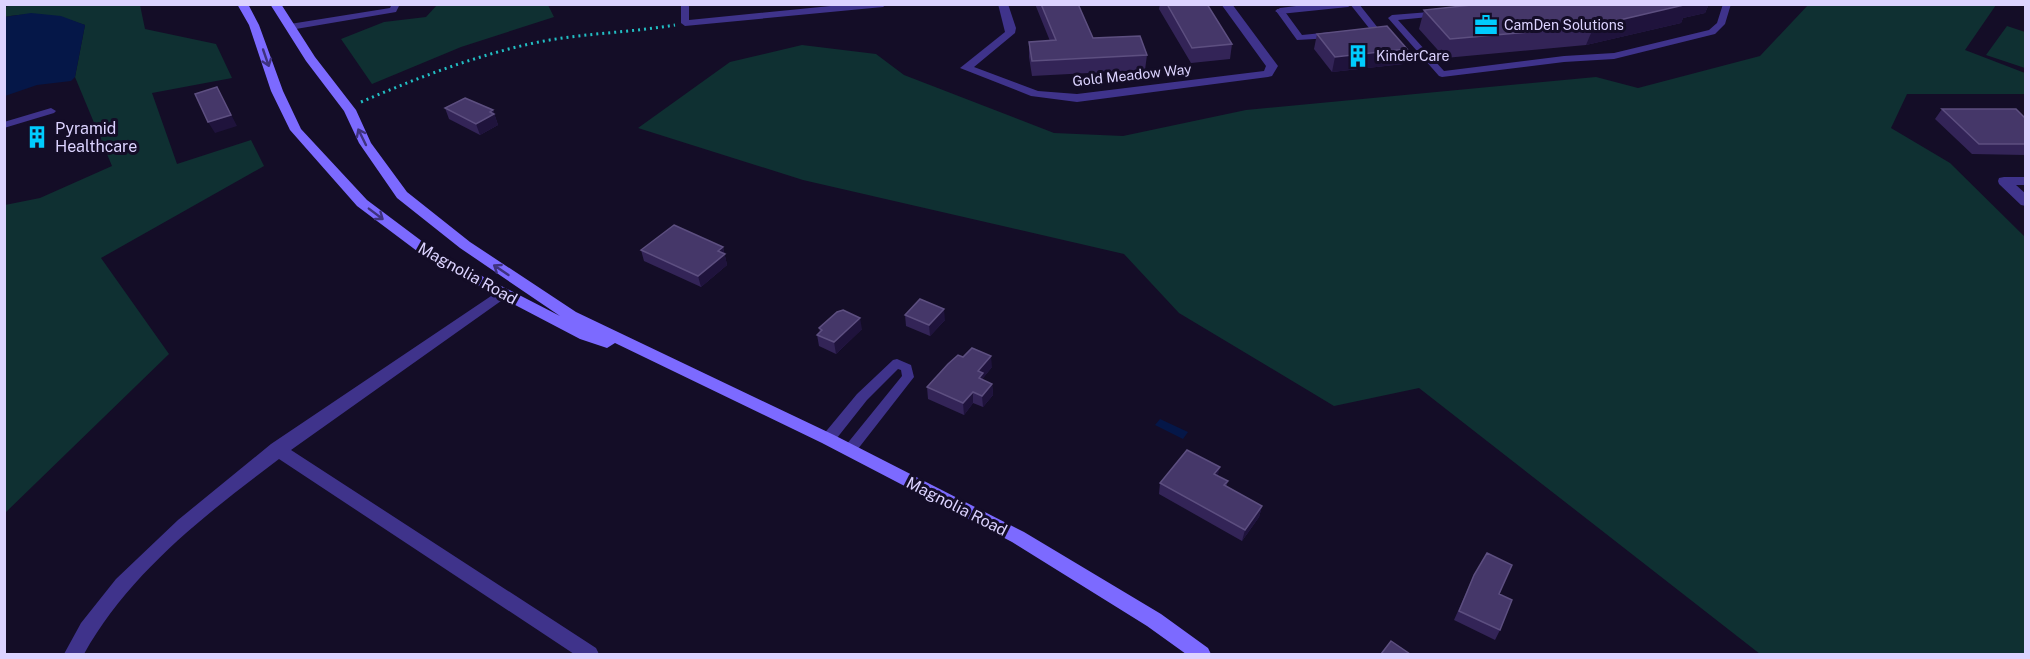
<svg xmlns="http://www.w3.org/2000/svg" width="2030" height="659" viewBox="0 0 2030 659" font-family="'Public Sans',sans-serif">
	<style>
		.green { fill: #0f3032 }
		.water { fill: #051748 }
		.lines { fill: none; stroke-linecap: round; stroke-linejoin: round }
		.path { stroke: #22bec3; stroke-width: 3; stroke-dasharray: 2 4; stroke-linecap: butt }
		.lane { fill: #3f338b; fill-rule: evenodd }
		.street { fill: #3f338b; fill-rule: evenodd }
		.secondary { fill: #7c6aff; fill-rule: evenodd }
		.wall { fill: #332457 }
		.shaded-wall { fill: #1f133c }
		.building { fill: #453769; stroke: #5d4f80; stroke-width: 1.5 }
		.oneway { stroke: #3e327d }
		.labels { text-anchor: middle; stroke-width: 6; stroke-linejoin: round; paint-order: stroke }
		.far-poi-label { font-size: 14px; fill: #dcd3ff; stroke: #140d27; text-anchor: start }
		.far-street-label { font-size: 14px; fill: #dcd3ff; stroke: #140d27 }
		.poi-label { font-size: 16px; fill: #dcd3ff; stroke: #140d27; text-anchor: start }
		.street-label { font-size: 16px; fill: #dcd3ff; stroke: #140d27 }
	</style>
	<rect width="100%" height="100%" fill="#140d27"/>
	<path class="green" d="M 16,4 L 140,5 L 145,29 L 216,44 L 232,78 L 152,93 L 177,164 L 251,140 L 264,166 L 101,258 L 169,354 L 5,513 L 5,205 L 40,198 L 112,166 L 75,77 L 85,25 C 58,15 33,11 5,17 L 5,7 Z
		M 438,4 L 548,5 L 554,17 L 461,47 L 372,84 L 341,39 L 384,22 L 426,17 Z
		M 1809,4 L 1996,5 L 1965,50 L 2025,73 L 2025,94 L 1907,94 L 1891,128 L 1950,163 L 2025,237 L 2025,654 L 1760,654 L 1419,388 L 1334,406 L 1179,313 L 1124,254 L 803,180 L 638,128 L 730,62 L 802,45 L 876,54 L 904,75 L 1054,133 L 1123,136 L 1246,110 L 1596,77 L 1638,88 L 1760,56 Z
		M 2007,26 L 2025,32 L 2025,68 L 1986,55 Z"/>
	<path class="water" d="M 31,13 L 61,16 L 85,25 L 75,77 L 71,81 L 37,85 L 5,96 L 5,17 Z
		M 1160,419 L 1188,432 L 1183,439 L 1155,425 Z"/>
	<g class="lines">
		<path class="path" d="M 361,102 C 417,78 474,56 534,43 C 581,33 628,33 675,25"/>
		<path class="lane" d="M 392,4 L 400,4 L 396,12 L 290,30 L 286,27 L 290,24 L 390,8 Z
			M 681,4 L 689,4 L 689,20 L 851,4 L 887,4 L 883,7 L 685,26 L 681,23 Z
			M 1350,4 L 1359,4 L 1378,28 L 1378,32 L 1358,34 L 1358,30 L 1369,28 Z
			M 1723,4 L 1731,4 L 1725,24 L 1715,34 L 1614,59 L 1564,62 L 1442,77 L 1439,76 L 1388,18 L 1392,15 L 1442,11 L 1442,15 L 1439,16 L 1398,20 L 1444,71 L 1564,56 L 1614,53 L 1709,30 L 1717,23 Z
			M 1277,9 L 1283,9 L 1302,35 L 1332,32 L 1336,35 L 1332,38 L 1297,40 L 1276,11 Z
			M 51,108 L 56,111 L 54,113 L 4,128 L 4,122 Z
			M 897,359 L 911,365 L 914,377 L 854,454 L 849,455 L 844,454 L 842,450 L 902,376 L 901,370 L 898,369 L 867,400 L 833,443 L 823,443 L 821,439 L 823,435 L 857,394 L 893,360 Z"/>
		<path class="street" d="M 998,4 L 1008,4 L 1016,28 L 1015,33 L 974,67 L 1038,91 L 1077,94 L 1264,71 L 1266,66 L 1221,4 L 1232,4 L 1278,66 L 1272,76 L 1268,77 L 1077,102 L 1031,96 L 960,68 L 1005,32 Z
			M 1312,4 L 1353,4 L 1348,7 L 1280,14 L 1275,11 L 1280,8 Z
			M 2004,177 L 2026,177 L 2026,185 L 2016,185 L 2026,194 L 2026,206 L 2021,205 L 1999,184 L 1998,181 L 1999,178 Z
			M 503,288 L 508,290 L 510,293 L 508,296 L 291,450 L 596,648 L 599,654 L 574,654 L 279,459 C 206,514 129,573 84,654 L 64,654 L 81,623 L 116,579 L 178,520 L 271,444 Z"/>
		<path class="secondary" d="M 237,4 L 248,4 L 259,25 L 283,91 L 301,129 L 367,200 L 439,254 L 560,316 L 460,248 L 397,198 L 359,143 L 344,111 L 306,61 L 270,4 L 281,4 L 315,57 L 356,110 L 371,143 L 407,192 L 470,242 L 576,312 L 834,435 L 1024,532 L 1161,614 L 1208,648 L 1211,654 L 1186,654 L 1147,626 L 1012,542 L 822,443 L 615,343 L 607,348 L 580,339 L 429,260 L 357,206 L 290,130 L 271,91 L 249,25 Z"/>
	</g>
	<path class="wall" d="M 790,4 L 808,4 L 790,6 Z
		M 1035,4 L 1078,4 L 1093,38 L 1147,55 L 1145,70 L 1032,76 L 1029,57 L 1029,42 L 1050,41 Z
		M 1160,4 L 1207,4 L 1232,44 L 1230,59 L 1191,63 L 1159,9 Z
		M 1481,4 L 1709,4 L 1705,13 L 1683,18 L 1681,23 L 1586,45 L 1445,58 L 1419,29 L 1424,10 Z
		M 1317,34 L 1407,49 L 1403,64 L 1332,72 L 1314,49 Z
		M 445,108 L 493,110 L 498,125 L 480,135 L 449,119 Z
		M 1942,109 L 2025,118 L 2025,155 L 1972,154 L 1935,119 Z
		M 723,247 L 727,265 L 701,287 L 644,261 L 641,250 Z
		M 905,315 L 945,320 L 930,336 L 906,326 Z
		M 819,328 L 862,329 L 836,354 L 819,346 L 817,335 L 820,332 Z
		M 992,367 L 983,378 L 983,380 L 992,384 L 993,395 L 983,407 L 973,403 L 964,415 L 928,399 L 927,387 Z
		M 1218,476 L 1228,481 L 1226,487 L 1262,506 L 1259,517 L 1242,541 L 1159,494 L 1160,483 Z
		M 1474,575 L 1499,594 L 1500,630 L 1495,640 L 1454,620 Z"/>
	<path class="shaded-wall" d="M 1683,4 L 1709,4 L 1705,13 L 1683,18 L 1681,23 L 1586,45 L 1594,26 Z
		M 1407,49 L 1403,64 L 1332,72 L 1335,57 Z
		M 217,87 L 237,126 L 215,133 L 208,122 Z
		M 493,110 L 498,125 L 480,135 L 476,124 Z
		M 723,247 L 727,265 L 701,287 L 698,276 L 718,251 Z
		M 944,309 L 945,320 L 930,336 L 929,325 Z
		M 860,318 L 862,329 L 836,354 L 834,342 Z
		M 991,356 L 992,367 L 983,378 L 983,385 L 979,389 L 978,371 Z
		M 992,384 L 993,395 L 983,407 L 982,396 Z
		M 973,392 L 973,403 L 964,415 L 963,403 Z
		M 1220,467 L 1217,479 L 1214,474 Z
		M 1262,506 L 1259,517 L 1242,541 L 1245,530 Z"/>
	<path class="building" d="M 1041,4 L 1078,4 L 1093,38 L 1140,36 L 1147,55 L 1032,61 L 1029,42 L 1056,40 Z
		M 1167,4 L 1207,4 L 1232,44 L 1192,48 Z
		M 1481,4 L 1542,5 L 1688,4 L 1594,26 L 1450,39 L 1424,10 Z
		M 1387,26 L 1407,49 L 1335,57 L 1317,34 Z
		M 217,87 L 231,115 L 208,122 L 195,94 Z
		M 465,98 L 493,110 L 490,112 L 494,114 L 476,124 L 445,108 Z
		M 1942,109 L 2016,109 L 2025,118 L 2025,144 L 1979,144 Z
		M 674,225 L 723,247 L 718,251 L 725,254 L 698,276 L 641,250 Z
		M 920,299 L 944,309 L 929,325 L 905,315 Z
		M 843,310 L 860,318 L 834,342 L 817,335 L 822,330 L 819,328 L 837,312 Z
		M 972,348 L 991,356 L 978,371 L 983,373 L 979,378 L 992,384 L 982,396 L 973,392 L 963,403 L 927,387 L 948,364 L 958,355 L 963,357 Z
		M 1187,450 L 1220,467 L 1214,474 L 1228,481 L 1224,485 L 1262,506 L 1245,530 L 1160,483 Z
		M 1487,553 L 1512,565 L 1499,594 L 1512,600 L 1500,630 L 1459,611 L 1474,575 Z
		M 1391,641 L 1410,654 L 1381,654 Z"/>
	<defs><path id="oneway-shaft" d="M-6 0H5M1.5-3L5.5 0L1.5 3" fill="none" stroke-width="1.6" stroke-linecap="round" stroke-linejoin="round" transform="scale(1.5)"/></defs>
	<g class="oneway">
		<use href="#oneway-shaft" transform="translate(266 58) rotate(71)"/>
		<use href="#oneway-shaft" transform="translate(362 137) rotate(-116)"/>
		<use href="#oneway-shaft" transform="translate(376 214) rotate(37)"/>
		<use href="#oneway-shaft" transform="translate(501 270) rotate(-146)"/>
	</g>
	<defs>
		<g id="office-bare" transform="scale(1.8)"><path d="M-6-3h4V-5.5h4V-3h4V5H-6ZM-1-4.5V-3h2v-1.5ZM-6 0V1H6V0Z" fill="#00ccfe" stroke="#140d27" stroke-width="2.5" paint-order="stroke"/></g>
		<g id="building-bare" transform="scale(1.8)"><path d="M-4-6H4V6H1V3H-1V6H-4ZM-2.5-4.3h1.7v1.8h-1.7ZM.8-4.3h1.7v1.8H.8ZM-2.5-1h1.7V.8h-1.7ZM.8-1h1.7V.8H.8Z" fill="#00ccfe" stroke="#140d27" stroke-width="2.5" paint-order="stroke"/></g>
	</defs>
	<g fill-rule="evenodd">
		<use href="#office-bare" x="1486" y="25"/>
		<use href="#building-bare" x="1358" y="56"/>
		<use href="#building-bare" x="37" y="137"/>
	</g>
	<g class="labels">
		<g class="far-poi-label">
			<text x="1504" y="30">CamDen Solutions</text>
			<text x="1376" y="61">KinderCare</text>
		</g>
		<g class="far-street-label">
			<text transform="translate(1132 75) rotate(-6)" y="5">Gold Meadow Way</text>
		</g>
		<g class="poi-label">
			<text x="55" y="134">Pyramid<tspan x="55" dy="18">Healthcare</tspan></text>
		</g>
		<g class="street-label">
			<text transform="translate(468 273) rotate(29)" y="6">Magnolia Road</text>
			<text transform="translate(957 506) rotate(27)" y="6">Magnolia Road</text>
		</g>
	</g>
	<rect width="2030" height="659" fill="none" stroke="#dcd3ff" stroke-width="12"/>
</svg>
